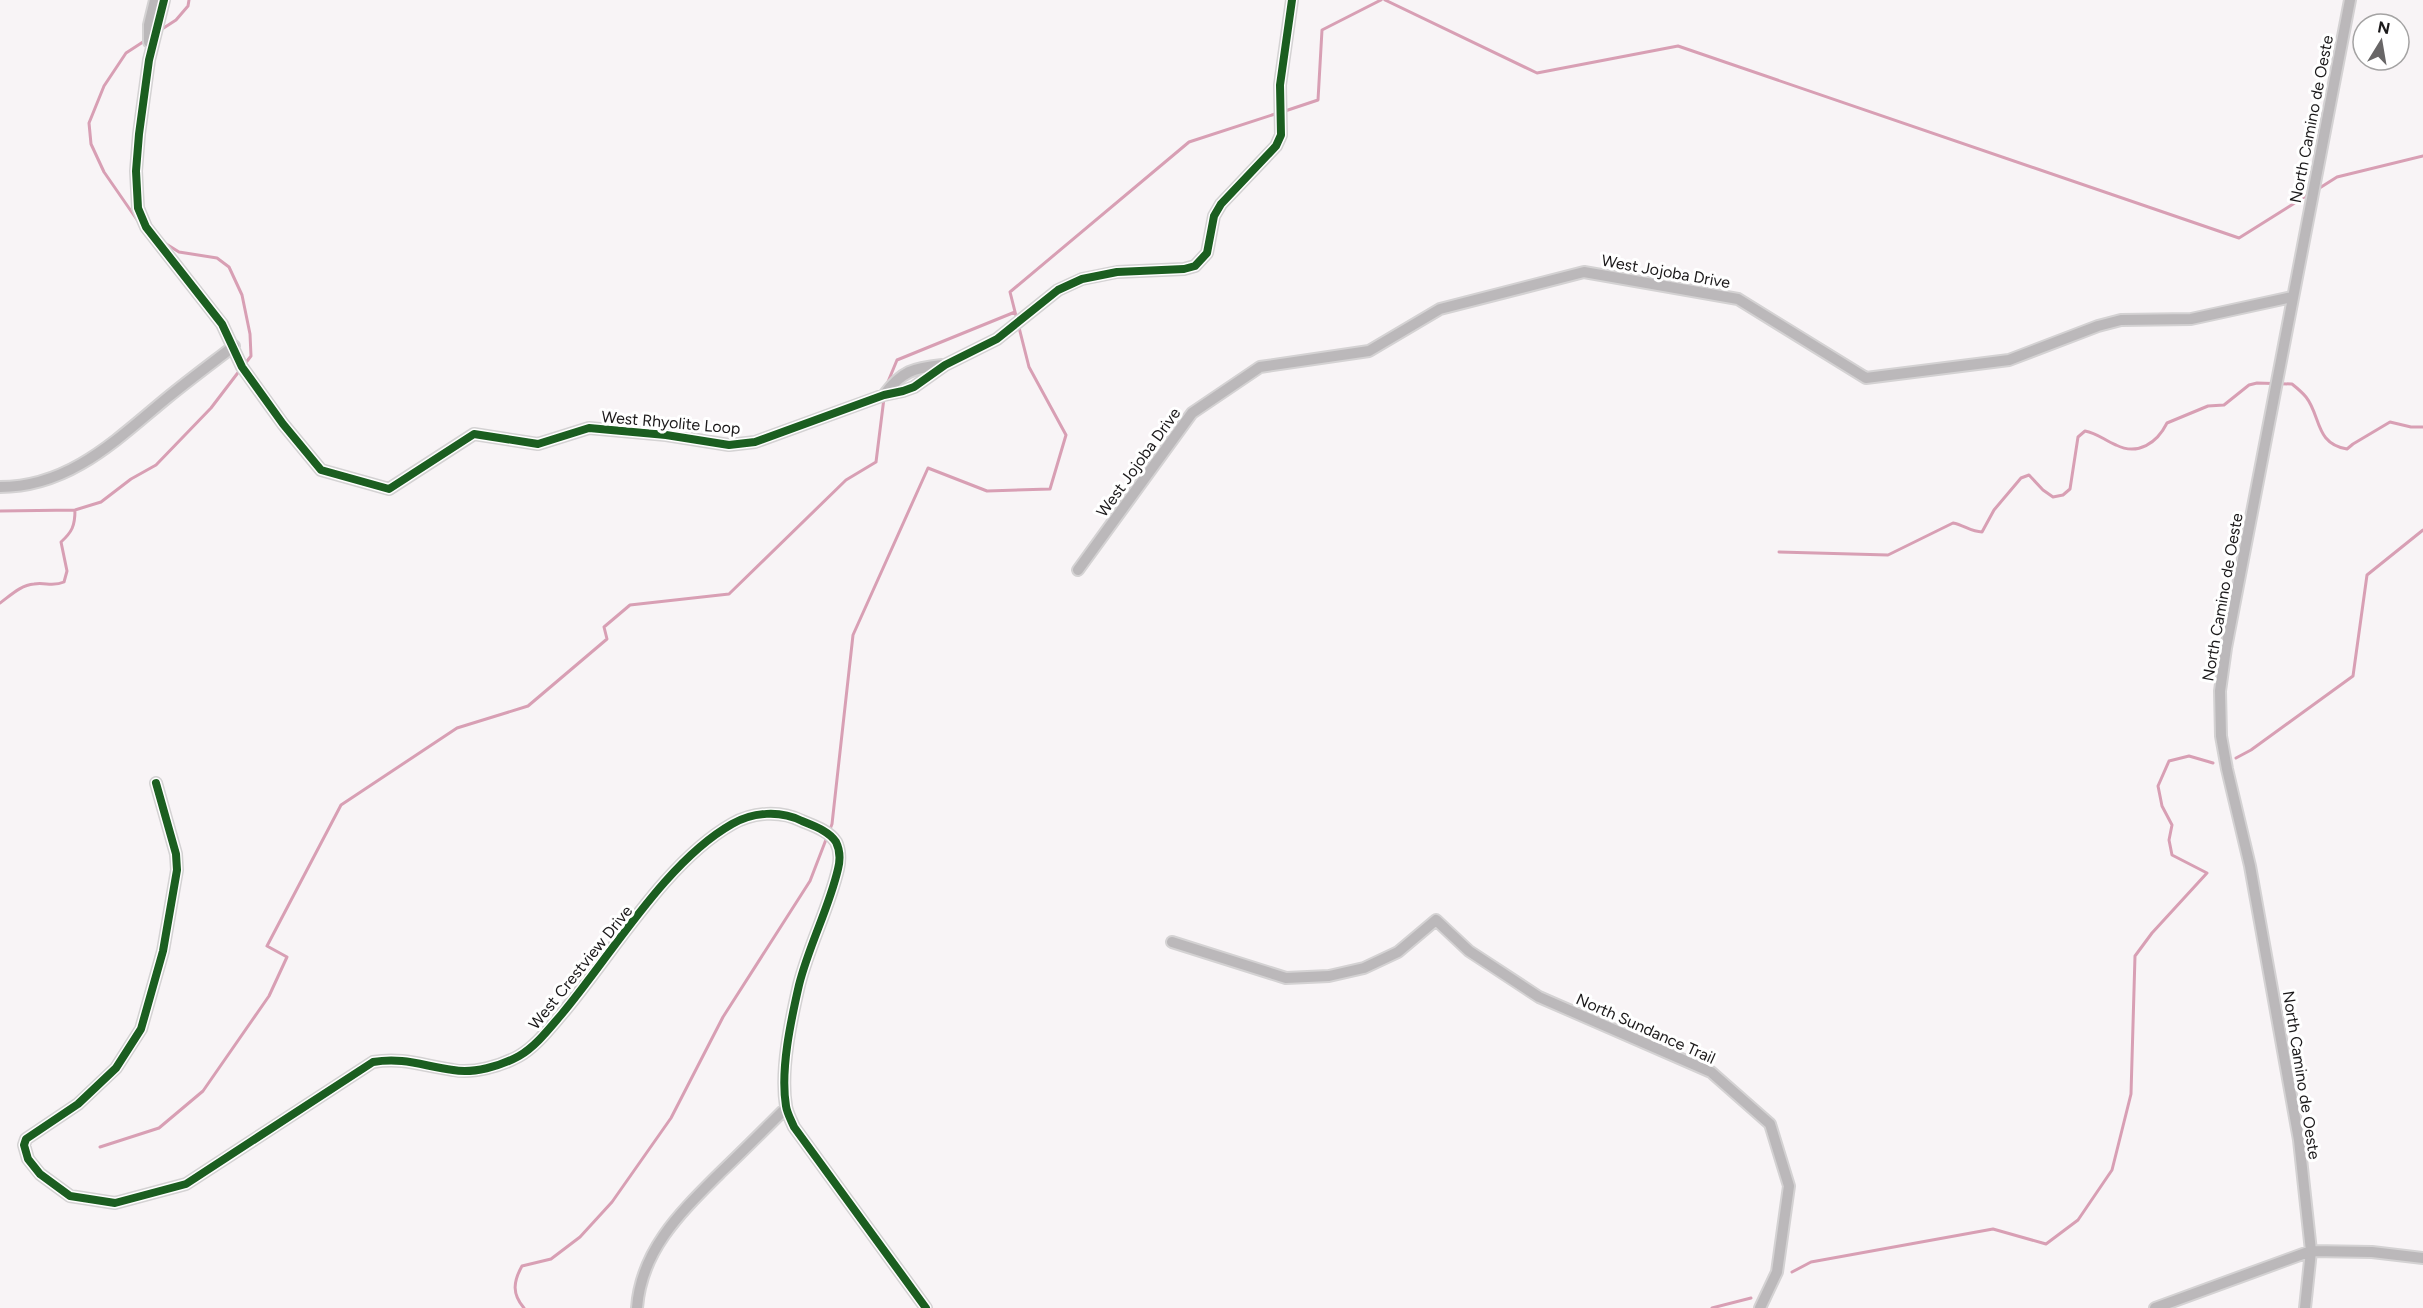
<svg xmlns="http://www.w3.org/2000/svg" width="2423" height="1308" viewBox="0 0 2423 1308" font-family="Figtree,sans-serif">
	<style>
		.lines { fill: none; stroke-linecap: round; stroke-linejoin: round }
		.stream { stroke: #d89fb4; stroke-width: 3 }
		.minor-casing { stroke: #d4d2d3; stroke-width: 14 }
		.minor { stroke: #bbb8ba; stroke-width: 10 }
		.cycleway-casing { stroke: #fff; stroke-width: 11 }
		.cycleway { stroke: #1b5e20; stroke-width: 8 }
		.labels { text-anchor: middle; stroke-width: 6; stroke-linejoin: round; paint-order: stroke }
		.street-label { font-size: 16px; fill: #1b191a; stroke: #fff }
	</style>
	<rect width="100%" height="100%" fill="#f8f4f6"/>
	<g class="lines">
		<path class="stream" d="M 1385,0 L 1537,73 L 1678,46 L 2239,238 L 2309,194
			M 159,31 L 176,20 L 188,6 L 189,0
			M 1285,111 L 1318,100 L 1322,30 L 1381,0
			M 2318,189 L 2337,177 L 2423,156
			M 140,224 L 104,172 L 91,144 L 89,123 L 104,86 L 126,53 L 146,40
			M 163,242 L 179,252 L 217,258 L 229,267 L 242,295 L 250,334 L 251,356 L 244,365
			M 885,389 L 897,360 L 1015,312
			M 0,511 L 75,510 L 101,502 L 131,479 L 156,465 L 211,408 L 240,370
			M 1779,552 L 1888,555 L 1953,523 C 1964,525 1971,532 1982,532 L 1994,510 L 2021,478 L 2029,475 L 2043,490 L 2053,497 L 2063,495 L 2070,489 L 2078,437 L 2085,431 C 2097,433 2104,440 2116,445 C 2138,456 2157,443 2167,423 L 2208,406 L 2224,405 L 2249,385 L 2257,383 L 2292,384 C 2297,388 2302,392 2306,397 C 2321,416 2315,444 2347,449 L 2353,444 L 2390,422 L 2411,427 L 2423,427
			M 0,603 C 11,595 21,585 34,584 C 45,582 53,587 64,582 L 67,571 L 61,542 C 72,532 75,526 75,510
			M 2236,758 L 2251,750 L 2353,676 L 2367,575 L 2423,530
			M 100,1147 L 159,1128 L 203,1091 L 269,996 L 287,957 L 267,946 L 341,805 L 457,728 L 528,706 L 607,639 L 604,627 L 630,605 L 729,594 L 846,480 L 876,462 L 884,398
			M 1792,1272 L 1811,1262 L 1993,1229 L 2046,1244 L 2078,1220 L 2112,1170 L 2131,1094 L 2135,956 L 2152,933 L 2207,873 L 2172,855 L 2169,840 L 2172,825 L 2162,806 L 2158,786 L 2169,761 L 2189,756 L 2213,763
			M 524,1308 C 512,1294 513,1282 522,1266 L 551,1259 L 580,1237 L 612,1202 L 671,1118 L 723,1017 L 810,881 L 832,824 L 853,635 L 928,468 L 987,491 L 1050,489 L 1066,435 L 1029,367 L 1010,292 L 1189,142 L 1278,113
			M 1712,1308 L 1751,1298"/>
		<g class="minor-casing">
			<path id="minor" d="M 164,0 L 149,60 L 139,134 L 136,171 L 138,208 L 146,227 L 222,324 L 242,367 L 283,424 L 321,470 L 389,489 L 474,434 L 538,444 L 589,428 L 666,435 L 729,445 L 755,442 L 884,395 L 903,391 L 914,387 L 945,365 L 997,339 L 1058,290 L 1082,279 L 1117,272 L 1184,269 L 1195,266 L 1207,253 L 1214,216 L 1221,204 L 1276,146 L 1281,135 L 1280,85 L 1292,0
				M 149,42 L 149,25 L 155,0
				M 884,395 C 902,371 913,368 942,365
				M 0,487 C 70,487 117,439 167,398 C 189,380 212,363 234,346
				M 1078,570 L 1192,413 L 1260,367 L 1369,351 L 1440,309 L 1584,272 L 1738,299 L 1866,378 L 2009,360 L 2098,326 L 2121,320 L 2191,319 L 2292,297
				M 156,783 L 176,854 L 177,870 L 163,951 L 141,1029 L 116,1068 L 78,1104 L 26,1139 L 24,1145 L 28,1159 L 40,1174 L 70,1196 L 115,1203 L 186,1184 L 373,1062 C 404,1057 423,1066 453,1070 C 473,1074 501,1066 519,1056 C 535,1047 549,1029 561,1015 C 611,956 665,862 732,824 C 753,812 780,810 802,821 C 814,826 829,831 836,842 C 840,850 840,861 838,869 C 829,908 809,945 799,985 C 791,1020 780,1070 786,1106 C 787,1113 791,1120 794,1127 L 926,1308
				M 1172,942 L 1286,978 L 1329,976 L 1364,968 L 1398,952 L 1436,920 L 1469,951 L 1539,997 L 1711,1072 L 1770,1124 L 1789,1186 L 1777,1272 L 1760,1308
				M 637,1308 C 641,1250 681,1212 720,1173 C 742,1152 764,1130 786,1108
				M 2155,1308 L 2311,1251 L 2372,1252 L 2423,1258
				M 2305,1308 L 2311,1251 L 2299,1140 L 2250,866 L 2227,769 L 2221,736 L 2220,691 L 2226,648 L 2350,0"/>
		</g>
		<use href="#minor" class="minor"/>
		<g class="cycleway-casing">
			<path id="cycleway" d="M 164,0 L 149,60 L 139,134 L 136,171 L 138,208 L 146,227 L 222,324 L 242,367 L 283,424 L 321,470 L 389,489 L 474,434 L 538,444 L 589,428 L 666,435 L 729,445 L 755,442 L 884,395 L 903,391 L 914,387 L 945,365 L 997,339 L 1058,290 L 1082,279 L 1117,272 L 1184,269 L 1195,266 L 1207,253 L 1214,216 L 1221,204 L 1276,146 L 1281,135 L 1280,85 L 1292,0
				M 156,783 L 176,854 L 177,870 L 163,951 L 141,1029 L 116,1068 L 78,1104 L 26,1139 L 24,1145 L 28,1159 L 40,1174 L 70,1196 L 115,1203 L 186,1184 L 373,1062 C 404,1057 423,1066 453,1070 C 473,1074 501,1066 519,1056 C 535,1047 549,1029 561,1015 C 611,956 665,862 732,824 C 753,812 780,810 802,821 C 814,826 829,831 836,842 C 840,850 840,861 838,869 C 829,908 809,945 799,985 C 791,1020 780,1070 786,1106 C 787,1113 791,1120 794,1127 L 926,1308"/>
		</g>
		<use href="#cycleway" class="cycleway"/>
	</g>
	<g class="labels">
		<g class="street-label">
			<text transform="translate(2311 119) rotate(-79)" y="6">North Camino de Oeste</text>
			<text transform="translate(1666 271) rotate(10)" y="6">West Jojoba Drive</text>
			<text transform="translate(671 422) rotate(5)" y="6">West Rhyolite Loop</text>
			<text transform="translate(1138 462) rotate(-54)" y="6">West Jojoba Drive</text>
			<text transform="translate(2222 597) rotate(-80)" y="6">North Camino de Oeste</text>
			<text transform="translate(580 967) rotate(-51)" y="6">West Crestview Drive</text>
			<text transform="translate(1646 1028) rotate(24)" y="6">North Sundance Trail</text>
			<text transform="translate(2302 1075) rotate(81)" y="6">North Camino de Oeste</text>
		</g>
	</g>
	<g transform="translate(2381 42) rotate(11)"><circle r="28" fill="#ffffff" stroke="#a4a3a3" stroke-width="1.5"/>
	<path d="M0-4.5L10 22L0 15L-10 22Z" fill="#686667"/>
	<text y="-9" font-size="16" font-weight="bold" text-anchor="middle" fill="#1b191a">N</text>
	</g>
</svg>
